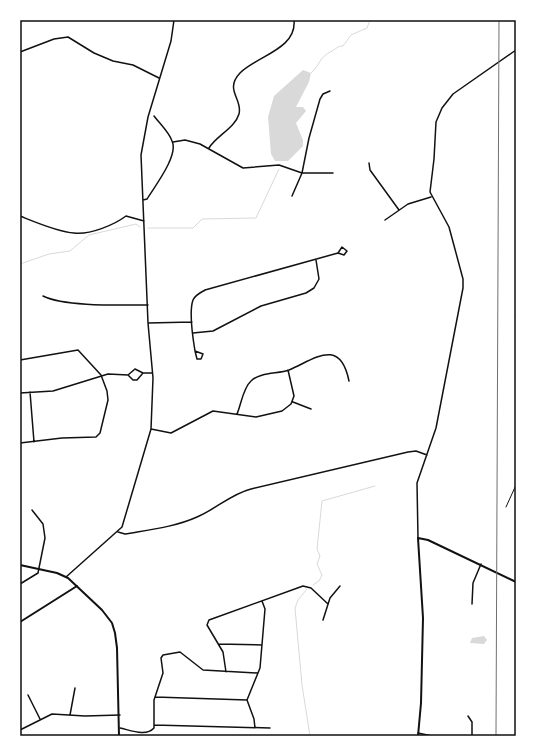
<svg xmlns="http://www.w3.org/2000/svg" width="536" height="756" viewBox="0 0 536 756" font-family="'DM Sans',sans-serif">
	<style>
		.water { fill: #d9d9d9 }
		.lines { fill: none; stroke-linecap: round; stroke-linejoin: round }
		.stream { stroke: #d9d9d9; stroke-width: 1 }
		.path { stroke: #111; stroke-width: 1 }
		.minor { stroke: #111; stroke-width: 1.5 }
		.tertiary { stroke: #111; stroke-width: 2 }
		.secondary { stroke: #111; stroke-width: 2 }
		.rail { stroke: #707070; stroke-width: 1 }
		.neatline { fill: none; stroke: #111; stroke-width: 1.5 }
	</style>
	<rect width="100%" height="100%" fill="#fff"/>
	<path class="water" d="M 303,70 L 311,73 L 309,82 L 296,107 L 303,107 L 306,111 L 296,123 L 303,140 L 303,146 L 288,161 L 275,161 L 271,154 L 268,117 L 274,96 Z
		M 484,636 L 487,640 L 484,644 L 470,643 L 472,638 Z"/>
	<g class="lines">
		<path class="stream" d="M 311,73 C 321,64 318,58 332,51 C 337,48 338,46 343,46 L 351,35 L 367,28 L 370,20
			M 148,228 L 193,228 L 202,219 L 256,218 L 279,169
			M 20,264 L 49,254 L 70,251 L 89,235 L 136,224 L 140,227
			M 313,585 L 319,581 L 322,575 L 317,564 L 320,556 L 317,549 L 322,501 L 375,486
			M 307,589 L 298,600 L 295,608 L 302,685 L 310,736"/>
		<path class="path" d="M 515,316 L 516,317
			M 506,507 L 516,485"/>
		<path class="minor" d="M 20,52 L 54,39 L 68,37 L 94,53 L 113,61 L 133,65 L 159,78
			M 173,142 L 185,140 L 200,144 L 243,168 L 279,165 L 302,173 L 333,173
			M 209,148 C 216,136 235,128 239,114 C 243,99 224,90 240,73 C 257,56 297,49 294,20
			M 369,163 L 370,170 L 399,210
			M 292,196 L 302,173 L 309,138 L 320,99 L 323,94 L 330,91
			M 143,200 L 147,199 C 155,186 179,155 172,141 C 169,132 160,124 154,116
			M 20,216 C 35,222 58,232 74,233 C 90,235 114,225 126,216 L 144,221
			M 385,220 L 408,204 L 431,197
			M 43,296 C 65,307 121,305 148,305
			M 148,323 L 192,322
			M 193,333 L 213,331 L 261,306 L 306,293 L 314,288 L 319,279 L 316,260
			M 195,351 L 197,359 L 201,359 L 203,354 L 195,351 C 193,339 189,311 193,300 C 195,295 200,293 205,290 L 338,253 L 342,247 L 347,251 L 344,255 L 338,253
			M 20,360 L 78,350 L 101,375 L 107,391 L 108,400 L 100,433 L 96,437 L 62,438 L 20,443
			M 128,375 L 135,369 L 143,373 L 152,373
			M 30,392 L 34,442
			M 20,393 L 53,391 L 108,374 L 128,375 L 133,380 L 137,380 L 143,373
			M 293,402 L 311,409
			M 237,414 C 241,405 243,388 251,381 C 260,372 278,374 289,370 C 315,359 340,337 349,381
			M 151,429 L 171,433 L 213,411 L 256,417 L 282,411 L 291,404 L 294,396 L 288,370
			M 118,532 L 125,534 C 148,530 175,527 197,517 C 216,509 231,494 251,489 L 408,452 L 416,451 L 427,455
			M 418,538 L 417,483 L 436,428 L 463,288 L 463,279 L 449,227 L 430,192 L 434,159 L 436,122 L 442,108 L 453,94 L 516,50
			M 66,577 L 122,527 L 151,429 L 153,378 L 148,323 L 141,155 L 148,117 L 171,41 L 174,20
			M 20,584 L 38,573 L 45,538 L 43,524 L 32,510
			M 472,604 L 473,583 L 481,564
			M 323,620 L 330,598 L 340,586
			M 218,644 L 262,645
			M 226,672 L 223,652 L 207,625 L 209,620 L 303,586 L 311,588 L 328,604
			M 28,695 L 40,719
			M 155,697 L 247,700
			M 70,715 L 75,688
			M 468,716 L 472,722 L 472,736
			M 154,725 L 270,728
			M 120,728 C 130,730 146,737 154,728 L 154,700 L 163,673 L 161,658 L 163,655 L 180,652 L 203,670 L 258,673
			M 255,728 L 254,719 L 247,700 L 260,668 L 265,609 L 262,601
			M 20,730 L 52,714 L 85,716 L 120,715
			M 418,733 L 432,736"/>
		<path class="tertiary" d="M 20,622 L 77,586
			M 418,736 L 421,703 L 423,618 L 418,538 L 428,540 L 516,582"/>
		<path class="secondary" d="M 20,565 L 57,573 L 68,578 L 102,610 L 112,623 L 115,633 L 117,648 L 119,736"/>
		<path class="rail" d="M 496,736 L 499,20"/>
	</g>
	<rect width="536" height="756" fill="none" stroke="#ffffff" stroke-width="42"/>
	<rect x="21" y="21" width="494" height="714" class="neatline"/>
</svg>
